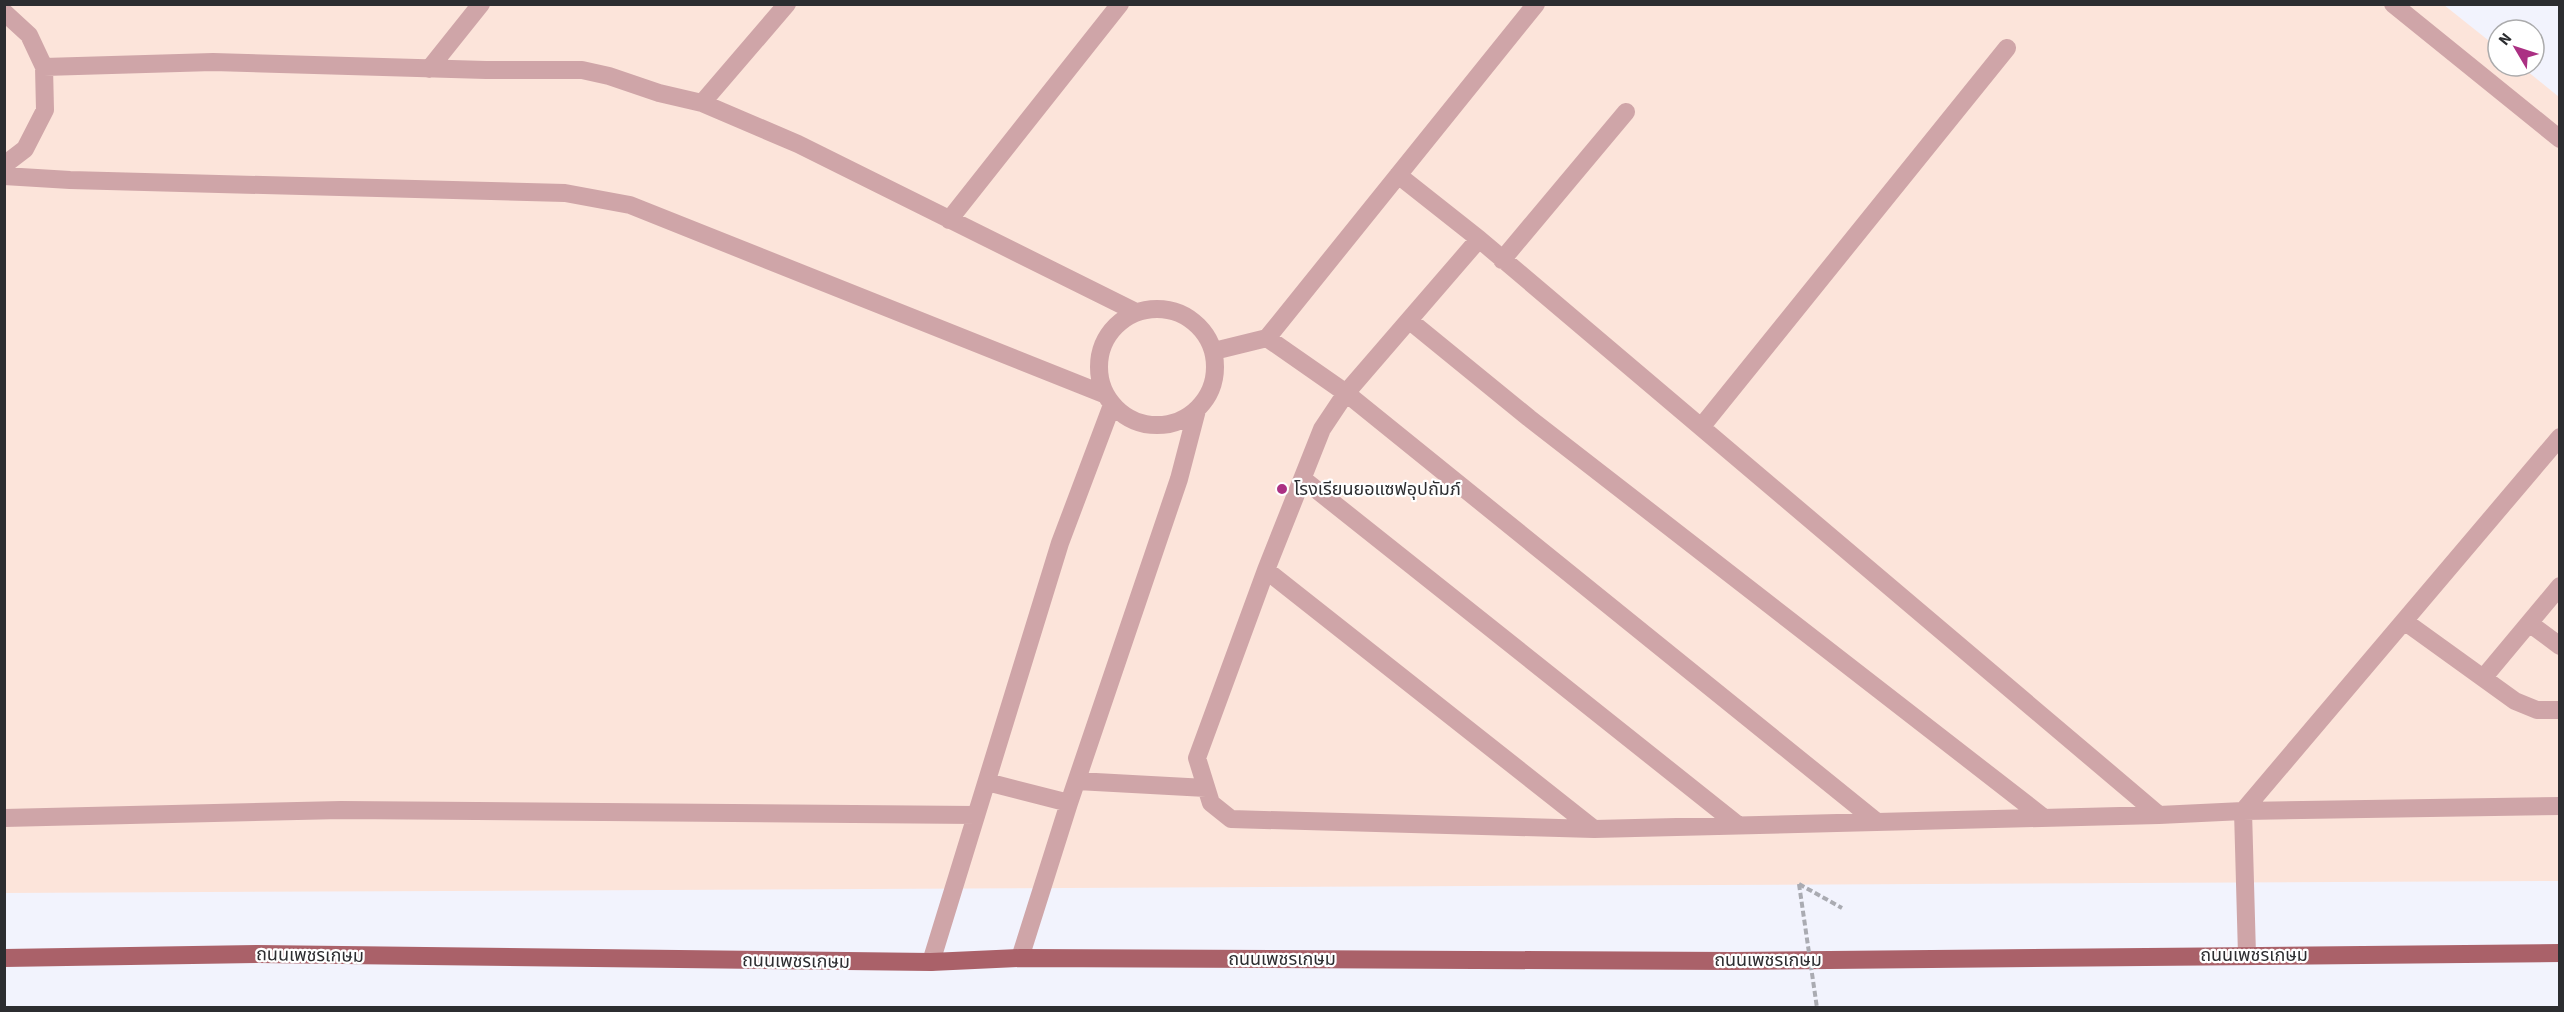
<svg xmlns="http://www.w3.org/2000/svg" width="2564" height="1012" viewBox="0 0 2564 1012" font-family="'Source Sans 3','Noto Sans Thai',sans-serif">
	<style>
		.education { fill: #fce4da }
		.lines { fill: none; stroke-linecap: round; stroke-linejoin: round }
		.path { stroke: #aaabb2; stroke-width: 4; stroke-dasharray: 6 3; stroke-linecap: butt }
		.minor { stroke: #cfa5a8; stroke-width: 18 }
		.major { stroke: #aa6169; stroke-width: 18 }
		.path-bridge { stroke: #aaabb2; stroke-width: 4; stroke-dasharray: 6 3; stroke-linecap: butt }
		.poi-dot { fill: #ab3083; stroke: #fff; stroke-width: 2 }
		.labels { text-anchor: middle; stroke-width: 4.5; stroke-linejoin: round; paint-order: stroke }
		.poi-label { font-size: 18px; fill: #2c2d30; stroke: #fff; text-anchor: start }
		.street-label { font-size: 18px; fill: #2c2d30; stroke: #fff }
	</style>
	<rect width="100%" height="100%" fill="#f2f3fd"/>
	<path class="education" d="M 4,5 L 2444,5 L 2498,48 L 2498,66 L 2521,66 L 2559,97 L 2559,881 L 5,893 Z"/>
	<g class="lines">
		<path class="path" d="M 1799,884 L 1842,908"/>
		<path class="minor" d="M 2393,4 L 2560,139
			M 4,12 L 29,35 L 44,67 L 45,110 L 25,149 L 4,165
			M 44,67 L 213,62 L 486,70 L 582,70 L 609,76 L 659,93 L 702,103 L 798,144 L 1136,312
			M 429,69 L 481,4
			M 702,103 L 787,4
			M 1398,175 L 1479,239
			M 4,176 L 70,180 L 565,193 L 630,205 L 1106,395
			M 949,220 L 1120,4
			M 1502,260 L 1626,112
			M1099 367a58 58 0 1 1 116 0a58 58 0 1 1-116 0Z
			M 1410,321 L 1529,418 L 2043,817
			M 1267,338 L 1346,393 L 1877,822
			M 1214,351 L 1267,338 L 1536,4
			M 1702,426 L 2007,48
			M 1303,479 L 1738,825
			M 1266,570 L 1594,829
			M 2404,621 L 2515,701 L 2537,710 L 2560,710
			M 2529,623 L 2560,646
			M 2484,677 L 2560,586
			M 1077,781 L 1206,788
			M 987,782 L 1069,803
			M 2243,811 L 2560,437
			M 2243,811 L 2560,806
			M 2159,815 L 1594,829 L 1231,819 L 1211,803 L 1197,758 L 1266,570 L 1322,429 L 1346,393 L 1479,239 L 2159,815 L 2243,811 L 2247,955
			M 4,818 L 341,810 L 976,815
			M 1020,958 L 1069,803 L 1179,479 L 1197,410
			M 931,962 L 1060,543 L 1112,405"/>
		<path class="major" d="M 4,958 L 258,954 L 931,962 L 1020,958 L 1733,961 L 2560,953"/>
		<path class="path-bridge" d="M 1799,884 L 1817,1008"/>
	</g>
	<circle class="poi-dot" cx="1282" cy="489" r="6"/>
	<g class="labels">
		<g class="poi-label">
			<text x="1294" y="495">โรงเรียนยอแซฟอุปถัมภ์</text>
		</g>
		<g class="street-label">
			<text transform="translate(310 955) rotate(1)" y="6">ถนนเพชรเกษม</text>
			<text x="2254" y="961">ถนนเพชรเกษม</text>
			<text x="1282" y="965">ถนนเพชรเกษม</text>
			<text x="1768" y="966">ถนนเพชรเกษม</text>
			<text transform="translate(796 961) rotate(1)" y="6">ถนนเพชรเกษม</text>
		</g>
	</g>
	<rect width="2564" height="1012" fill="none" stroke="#2c2d30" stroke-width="12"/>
	<g transform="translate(2516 48) rotate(309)"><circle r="28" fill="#ffffff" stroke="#ababac" stroke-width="1.5"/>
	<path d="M0-4.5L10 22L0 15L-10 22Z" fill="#ab3083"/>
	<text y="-9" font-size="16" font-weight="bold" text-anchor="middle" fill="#2c2d30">N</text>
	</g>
</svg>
